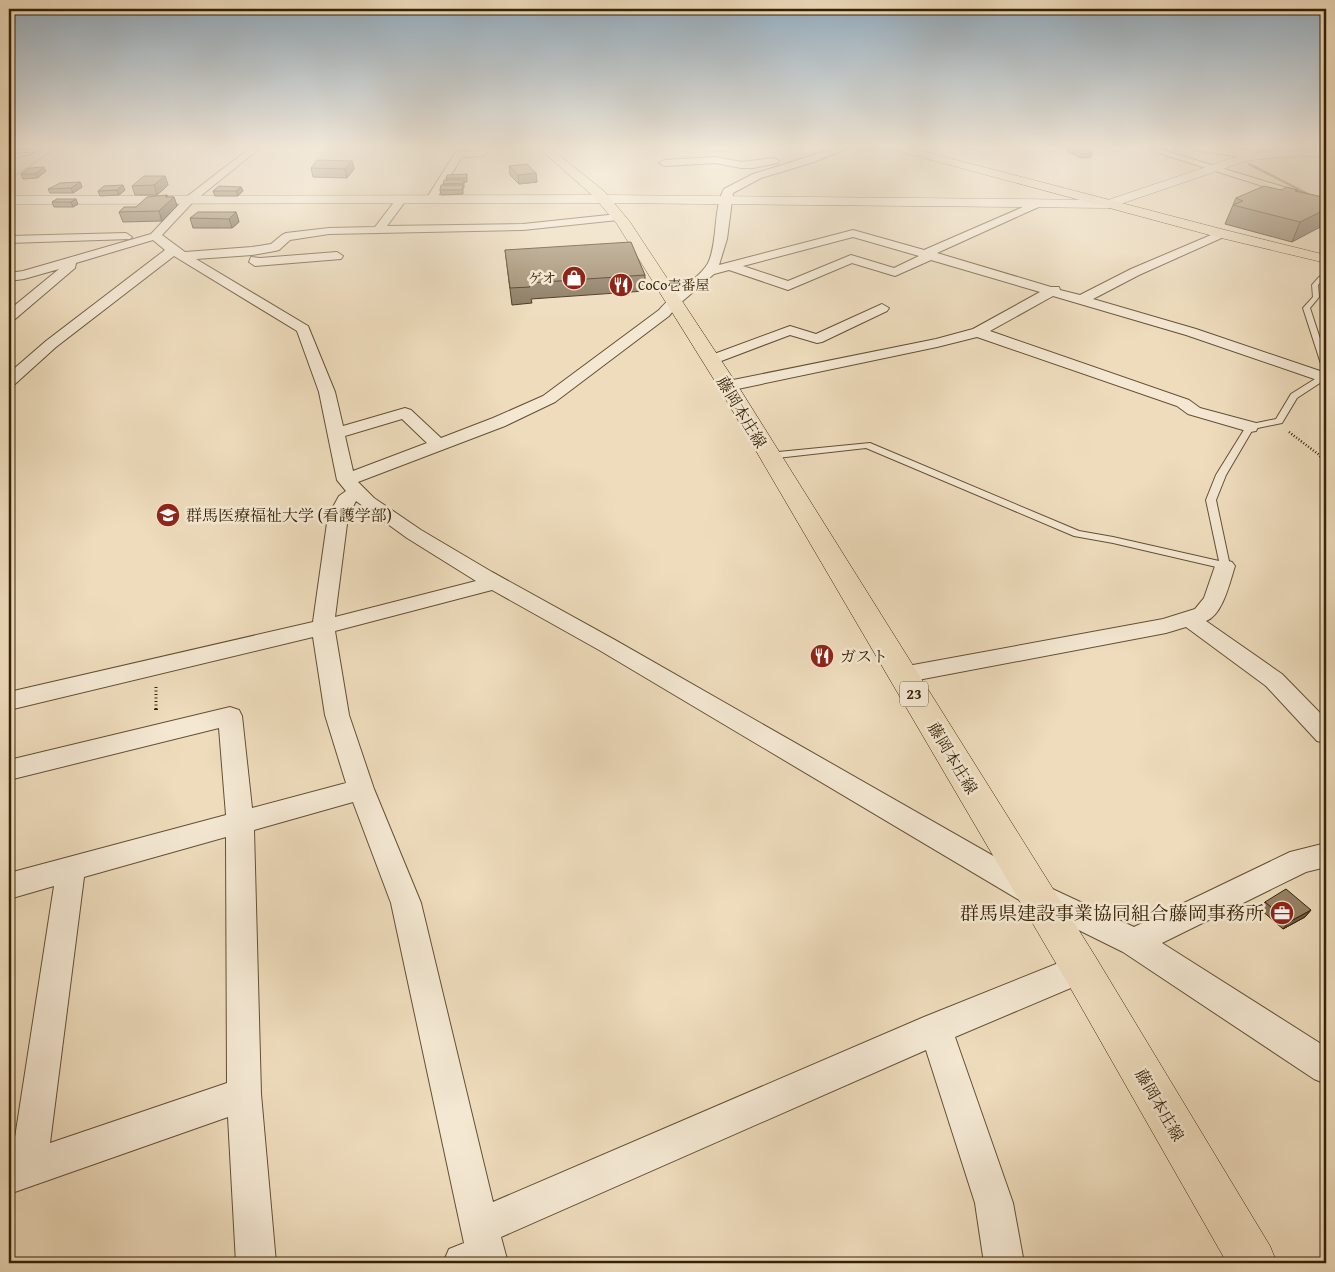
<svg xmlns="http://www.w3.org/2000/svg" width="1335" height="1272" viewBox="0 0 1335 1272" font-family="'Gentium Book Plus','Noto Serif JP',serif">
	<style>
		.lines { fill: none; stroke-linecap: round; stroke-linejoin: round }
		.stream { fill: #7f6c4e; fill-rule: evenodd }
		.service-casing { stroke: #645034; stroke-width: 2 }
		.minor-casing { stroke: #645034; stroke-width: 2 }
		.tertiary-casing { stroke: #645034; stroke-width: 1 }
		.primary-casing { stroke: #362206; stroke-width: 1 }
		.path-far3 { stroke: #362206; stroke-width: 1; stroke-dasharray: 0.5 1; stroke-linecap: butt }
		.path-far2 { stroke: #362206; stroke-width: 2.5; stroke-dasharray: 1 2; stroke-linecap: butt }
		.path-far1 { stroke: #362206; stroke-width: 3; stroke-dasharray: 1 2.5; stroke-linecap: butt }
		.path { stroke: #362206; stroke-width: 4; stroke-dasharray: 1 3; stroke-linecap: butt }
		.service { fill: #f4e8d3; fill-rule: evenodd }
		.minor { fill: #f4e8d3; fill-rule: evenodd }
		.tertiary { fill: #f4e8d3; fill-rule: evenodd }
		.primary { fill: #eedcbc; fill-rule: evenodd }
		.wall { fill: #817157; stroke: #362206 }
		.shaded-wall { fill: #695c47; stroke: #362206 }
		.building { fill: #968365; stroke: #362206 }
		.labels { text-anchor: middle; stroke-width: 5; stroke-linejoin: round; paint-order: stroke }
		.far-poi-label { font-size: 14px; fill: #362206; stroke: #f4e8d3; text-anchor: end }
		.shield { fill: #f4e8d3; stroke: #6f5d44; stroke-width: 1 }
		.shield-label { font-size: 15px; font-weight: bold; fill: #362206 }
		.street-label { font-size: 16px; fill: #362206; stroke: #f4e8d3 }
		.poi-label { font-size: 16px; fill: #362206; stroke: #f4e8d3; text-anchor: start }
		.near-poi-label { font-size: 19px; fill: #362206; stroke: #f4e8d3; text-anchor: end }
	</style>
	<rect width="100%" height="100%" fill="#eedcbc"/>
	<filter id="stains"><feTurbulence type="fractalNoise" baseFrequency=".004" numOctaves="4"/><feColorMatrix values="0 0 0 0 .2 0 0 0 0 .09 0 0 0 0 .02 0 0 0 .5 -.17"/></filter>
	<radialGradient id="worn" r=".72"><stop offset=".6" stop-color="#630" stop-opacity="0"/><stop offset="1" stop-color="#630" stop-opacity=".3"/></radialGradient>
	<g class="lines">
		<path class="stream" d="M 1268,148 L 1272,148 L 1249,154 L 1247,153 Z
			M 1248,163 L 1250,163 L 1326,202 L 1326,204 L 1248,165 Z"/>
		<g class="service-casing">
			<path id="service" d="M 9,150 L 43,151 L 45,152 L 9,152 Z
				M 1326,272 L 1326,277 L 1318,285 L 1319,297 L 1310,308 L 1326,357 L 1326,369 L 1322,367 L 1303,308 L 1313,297 L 1312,285 L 1319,277 Z
				M 1323,374 L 1326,374 L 1326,379 L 1297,398 L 1282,423 L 1253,429 L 1226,475 L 1216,500 L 1230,566 L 1225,569 L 1113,543 L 1074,536 L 866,448 L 768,459 L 764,456 L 768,453 L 870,443 L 1079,531 L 1113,537 L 1219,561 L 1206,500 L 1216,475 L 1247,425 L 1276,419 L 1291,394 Z"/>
		</g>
		<g class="minor-casing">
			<path id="minor" d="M 250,148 L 260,148 L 193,202 L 162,235 L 185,252 L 252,247 L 271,244 L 282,235 L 286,233 L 329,228 L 375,227 L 398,197 L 402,196 L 407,199 L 387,226 L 523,224 L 618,214 L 624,217 L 618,220 L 523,230 L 329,234 L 290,240 L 279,250 L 275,251 L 252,255 L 196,259 L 308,326 L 335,392 L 343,426 L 405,408 L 411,410 L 441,438 L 493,418 L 543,396 L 659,310 C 671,295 703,276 709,261 C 718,239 713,209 724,189 L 753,174 L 836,148 L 848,148 L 814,162 L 761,178 L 733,193 L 727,239 L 719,265 L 853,230 L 924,250 L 1039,200 L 1043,201 L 1044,203 L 1043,205 L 937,253 L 1051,287 L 1059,287 L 1060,290 L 1080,295 L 1131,269 L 1218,232 L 1226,232 L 1228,234 L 1226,236 L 1139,275 L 1093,299 L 1196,329 L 1326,373 L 1326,383 L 1186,335 L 1053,296 L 990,331 L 1189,400 L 1200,408 L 1256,423 L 1258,427 L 1256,431 L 1250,432 L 1188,414 L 1177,406 L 977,337 L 937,347 L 728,391 L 722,389 L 720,386 L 722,383 L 728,381 L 936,339 L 973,329 L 1040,292 L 931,260 L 895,276 L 852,263 L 788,290 L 729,270 L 714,274 L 678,305 L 669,316 L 555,402 L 505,426 L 358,482 L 374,498 L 421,530 L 492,572 L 615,640 L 1046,886 L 1134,927 L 1290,852 L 1326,843 L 1326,867 L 1306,872 L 1162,943 L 1326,1047 L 1326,1084 L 1314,1079 L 1123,952 L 1026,904 L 599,650 L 492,590 L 335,631 L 349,715 L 374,789 L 421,903 L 493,1202 L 924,1017 L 1081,954 L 1092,959 L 1097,969 L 1092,979 L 955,1037 L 1013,1203 L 1024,1263 L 984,1263 L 975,1203 L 926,1050 L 501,1237 L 508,1263 L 443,1263 L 449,1249 L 464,1243 L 391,903 L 353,802 L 254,830 L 261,1094 L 276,1263 L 236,1263 L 228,1117 L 9,1194 L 9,1158 L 12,1157 L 54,886 L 9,899 L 9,873 L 226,815 L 219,728 L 9,780 L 9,760 L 230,707 L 239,710 L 242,716 L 252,808 L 346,783 L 325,715 L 313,637 L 9,710 L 9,692 L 313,622 L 328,516 L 339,496 L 346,491 L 337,480 L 319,392 L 297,331 L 174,256 L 56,347 L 15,384 L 9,386 L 9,373 L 46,341 L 165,250 L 153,240 L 76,263 L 75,268 L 14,320 L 9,321 L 9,310 L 59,269 L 24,279 L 9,281 L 9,273 L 23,271 L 151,234 L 185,198 ZM 853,237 L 919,256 L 894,268 L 851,255 L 788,281 L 743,266 ZM 402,419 L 427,443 L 353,471 L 345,436 ZM 356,501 L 407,538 L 476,581 L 335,617 L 348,516 ZM 226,837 L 227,1083 L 50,1143 L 84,877 Z
				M 480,148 L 489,148 L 484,156 L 462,157 L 435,201 L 427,201 L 426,199 L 456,152 L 478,151 Z
				M 1143,148 L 1156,148 L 1326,200 L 1326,206 Z
				M 1186,148 C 1201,146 1251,147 1262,156 L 1257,159 C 1246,157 1190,151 1186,148 Z
				M 35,154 L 40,157 L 38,159 L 9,167 L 9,161 Z
				M 716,157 L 741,162 L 774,158 L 779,161 L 777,163 L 753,168 L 741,168 L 716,163 L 664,166 L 659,163 L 664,160 Z
				M 126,233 L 132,237 L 130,239 L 9,243 L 9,236 Z
				M 337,252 L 343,256 L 341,259 L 255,266 L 249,262 L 251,257 L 260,258 Z
				M 882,304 L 889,308 L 887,311 L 822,342 L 817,343 L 790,335 L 716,363 L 706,363 L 703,360 L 706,357 L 790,326 L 816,334 Z
				M 1225,560 L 1232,562 L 1235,566 C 1230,581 1223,615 1206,621 L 1282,674 L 1326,719 L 1326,743 L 1317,741 L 1266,686 L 1186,627 L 1166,633 L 902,683 L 894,681 L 890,675 L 894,669 L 902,667 L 1163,619 L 1195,609 L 1204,598 L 1215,566 L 1218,562 Z"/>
		</g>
		<g class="tertiary-casing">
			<path id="tertiary" d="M 1326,150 L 1326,156 L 1279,157 L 1246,161 L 1109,208 L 604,203 L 9,204 L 9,196 L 604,195 L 1108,200 L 1244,154 L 1279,151 Z"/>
		</g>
		<g class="primary-casing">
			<path id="primary" d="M 43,148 L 56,148 L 13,177 L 9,178 L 9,169 Z
				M 539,148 L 550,148 L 604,191 L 630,222 L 738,386 L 1095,956 L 1270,1246 L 1277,1263 L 1227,1263 L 1067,982 L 718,386 L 617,224 L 594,197 Z
				M 892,148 L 910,148 L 1225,230 L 1326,255 L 1326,263 L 1217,237 L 894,150 Z"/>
		</g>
		<path class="path-far3" d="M 969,149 L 984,148"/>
		<path class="path-far2" d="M 1289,432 L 1318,454 L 1326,463"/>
		<path class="path-far1" d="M 156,687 L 156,710"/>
		<path class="path" d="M 156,709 L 156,713"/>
		<use href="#service" class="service"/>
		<use href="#minor" class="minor"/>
		<use href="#tertiary" class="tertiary"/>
		<use href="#primary" class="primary"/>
	</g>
	<path class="wall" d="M 1068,148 L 1085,148 L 1092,153 L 1091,157 L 1081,158 L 1067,151 Z
		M 352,161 L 354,169 L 347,178 L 313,177 L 311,168 Z
		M 509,166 L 536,173 L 537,182 L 519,184 L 510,175 Z
		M 46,171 L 37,178 L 23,179 L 21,174 Z
		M 467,174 L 467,182 L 464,182 L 464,188 L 463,188 L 463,194 L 441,195 L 440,190 L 443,185 L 443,184 L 447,180 L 446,178 Z
		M 165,176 L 168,185 L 157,195 L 135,195 L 132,186 Z
		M 80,182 L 82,187 L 73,193 L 50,193 L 48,189 Z
		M 241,187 L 243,191 L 238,196 L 215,196 L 213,191 Z
		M 125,190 L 119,195 L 100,196 L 98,191 Z
		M 1281,190 L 1298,190 L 1297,191 L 1326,198 L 1292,242 L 1225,224 L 1236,198 Z
		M 167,195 L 167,197 L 174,197 L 177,206 L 162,221 L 123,222 L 119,212 L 136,207 Z
		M 57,199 L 78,204 L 73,207 L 54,207 L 52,202 Z
		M 236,212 L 239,222 L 232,228 L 193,228 L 190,218 Z
		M 505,250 L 645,275 L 645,291 L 531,299 L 532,303 L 512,305 Z
		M 1265,902 L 1311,910 L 1305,917 L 1283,929 L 1260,909 Z"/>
	<path class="shaded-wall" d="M 352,161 L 354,169 L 347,178 L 345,169 Z
		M 10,166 L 12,171 L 9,172 L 9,167 Z
		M 44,167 L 46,171 L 37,178 L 35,174 Z
		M 536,173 L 537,182 L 519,184 L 518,175 Z
		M 165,176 L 168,185 L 157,195 L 154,185 Z
		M 80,182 L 82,187 L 73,193 L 71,188 Z
		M 123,185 L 125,190 L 119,195 L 117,190 Z
		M 241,187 L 243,191 L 238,196 L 236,191 Z
		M 167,195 L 169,202 L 174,197 L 177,206 L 162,221 L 159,211 L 165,197 Z
		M 76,199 L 78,204 L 73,207 L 71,202 Z
		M 1326,209 L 1326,224 L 1292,242 L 1300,222 Z
		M 236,212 L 239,222 L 232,228 L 229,219 Z
		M 1311,910 L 1305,917 L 1283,929 L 1289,922 Z"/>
	<path class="building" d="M 1069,148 L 1085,148 L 1092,153 L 1082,154 Z
		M 317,160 L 352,161 L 345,169 L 311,168 Z
		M 527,164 L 536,173 L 518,175 L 509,166 Z
		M 44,167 L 35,174 L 21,174 L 29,168 Z
		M 467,174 L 466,178 L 446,178 L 447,175 Z
		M 144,176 L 165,176 L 154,185 L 132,186 Z
		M 444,180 L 464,180 L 464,183 L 443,184 Z
		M 80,182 L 71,188 L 48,189 L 60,183 Z
		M 123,185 L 117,190 L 98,191 L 104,186 Z
		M 441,185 L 463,185 L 462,190 L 440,190 Z
		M 219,186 L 241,187 L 236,191 L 213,191 Z
		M 1264,186 L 1281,190 L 1287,187 L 1298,190 L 1295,191 L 1326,198 L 1326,209 L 1300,222 L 1233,205 L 1243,201 L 1236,198 Z
		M 167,195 L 165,197 L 174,197 L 159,211 L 119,212 L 124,207 L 136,207 L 147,197 Z
		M 57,199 L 76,199 L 71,202 L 52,202 Z
		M 198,212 L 236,212 L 229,219 L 190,218 Z
		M 631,242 L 645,275 L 529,283 L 530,287 L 510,288 L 505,250 Z
		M 1286,889 L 1311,910 L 1289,922 L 1265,902 Z"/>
	<linearGradient id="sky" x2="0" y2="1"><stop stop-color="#91abbe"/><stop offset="0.45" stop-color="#f7efe1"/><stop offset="1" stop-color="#f7efe1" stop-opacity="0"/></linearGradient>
	<rect width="1335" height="326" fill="url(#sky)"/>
	<defs>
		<g id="shop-disc" transform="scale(1.25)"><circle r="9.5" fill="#8f2418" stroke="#f4e8d3"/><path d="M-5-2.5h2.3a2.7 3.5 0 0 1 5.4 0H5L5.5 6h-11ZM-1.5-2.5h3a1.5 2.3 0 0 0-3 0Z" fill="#fff"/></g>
		<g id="restaurant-disc" transform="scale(1.25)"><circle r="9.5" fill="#8f2418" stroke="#f4e8d3"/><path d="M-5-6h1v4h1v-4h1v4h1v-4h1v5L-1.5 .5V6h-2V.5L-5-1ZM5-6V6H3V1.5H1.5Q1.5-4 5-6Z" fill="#fff"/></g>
		<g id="university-disc" transform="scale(1.25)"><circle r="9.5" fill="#8f2418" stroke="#f4e8d3"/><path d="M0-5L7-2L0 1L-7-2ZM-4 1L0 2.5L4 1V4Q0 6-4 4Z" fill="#fff"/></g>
		<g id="office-disc" transform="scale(1.25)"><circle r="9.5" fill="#8f2418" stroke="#f4e8d3"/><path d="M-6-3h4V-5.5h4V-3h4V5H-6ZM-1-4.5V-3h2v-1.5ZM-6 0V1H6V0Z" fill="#fff"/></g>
	</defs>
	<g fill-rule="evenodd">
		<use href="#shop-disc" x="574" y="278"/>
		<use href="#restaurant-disc" x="621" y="285"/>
		<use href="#university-disc" x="168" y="515"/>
		<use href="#restaurant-disc" x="822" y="656"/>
		<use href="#office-disc" x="1282" y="913"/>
	</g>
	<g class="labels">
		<g class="far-poi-label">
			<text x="556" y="283">ゲオ</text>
			<text x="638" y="290" text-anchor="start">CoCo壱番屋</text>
		</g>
		<rect class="shield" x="900" y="681.5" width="28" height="25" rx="4"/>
		<g class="shield-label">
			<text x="914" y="699">23</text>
		</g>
		<g class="street-label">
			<text transform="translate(742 412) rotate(59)" y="6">藤岡本庄線</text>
			<text transform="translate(953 758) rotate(59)" y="6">藤岡本庄線</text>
			<text transform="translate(1160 1105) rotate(60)" y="6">藤岡本庄線</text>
		</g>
		<g class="poi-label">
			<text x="186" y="521">群馬医療福祉大学 (看護学部)</text>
			<text x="840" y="662">ガスト</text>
		</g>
		<g class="near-poi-label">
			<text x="1264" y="920">群馬県建設事業協同組合藤岡事務所</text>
		</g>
	</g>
	<rect width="1335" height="1272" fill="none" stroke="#eedcbc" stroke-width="30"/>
	<rect x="10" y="10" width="1315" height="1252" fill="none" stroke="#362206" stroke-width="2.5"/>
	<rect x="15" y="15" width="1305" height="1242" fill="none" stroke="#362206"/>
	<rect width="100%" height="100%" filter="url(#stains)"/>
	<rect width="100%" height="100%" fill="url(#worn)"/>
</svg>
